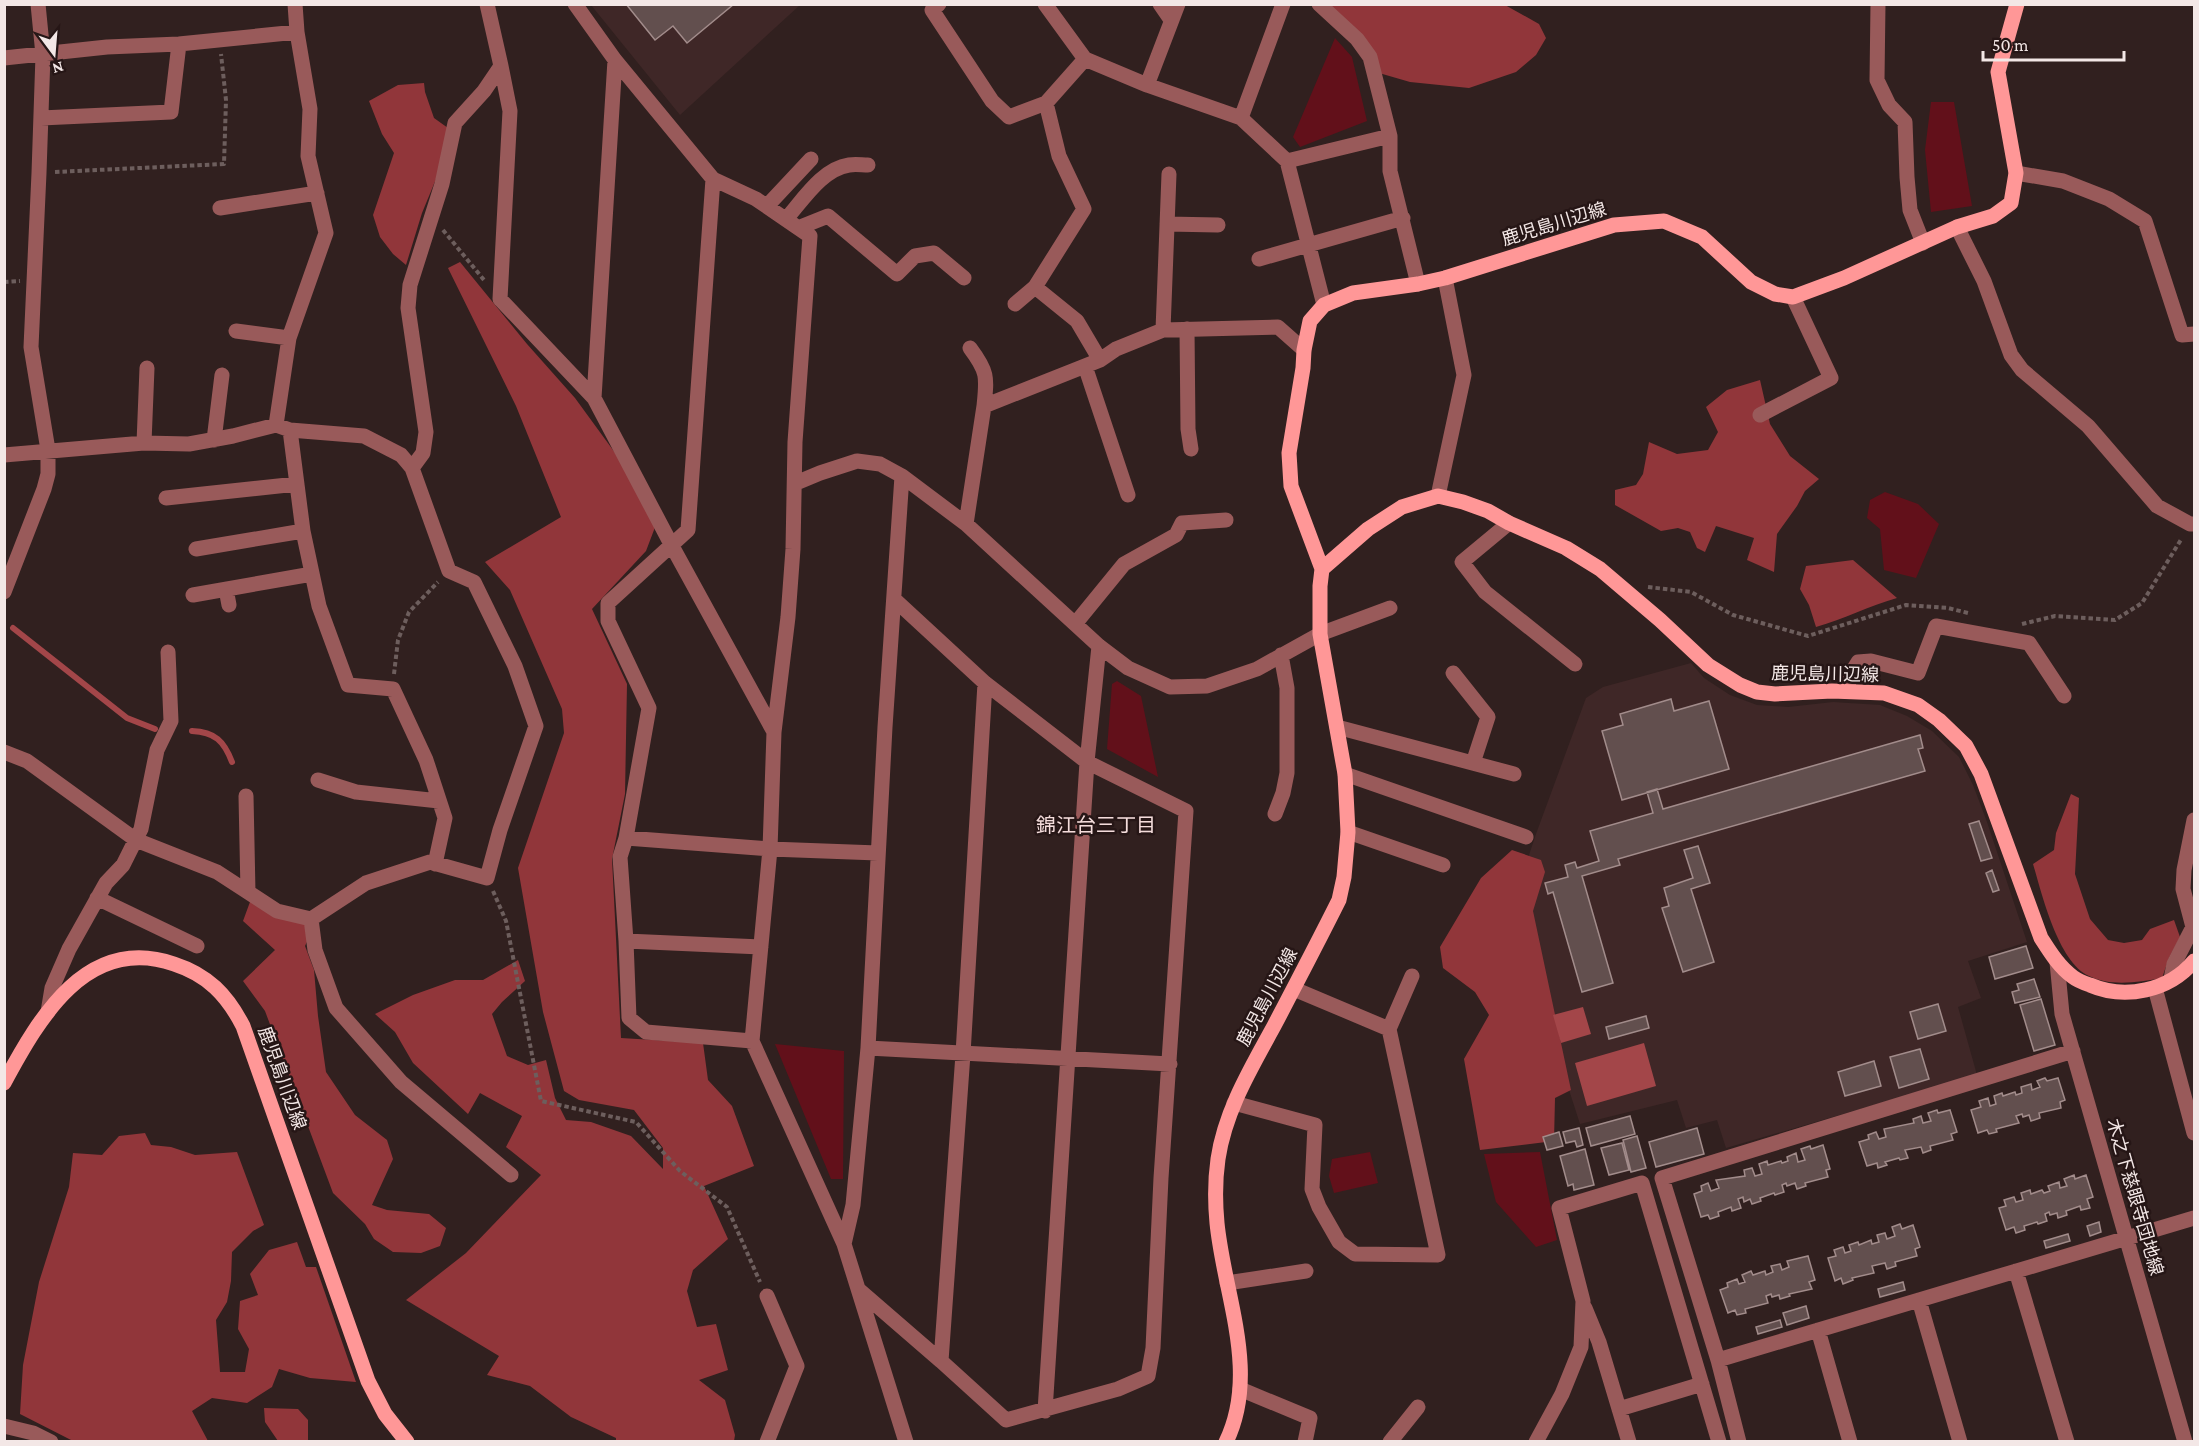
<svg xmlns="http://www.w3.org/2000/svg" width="2199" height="1446" viewBox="0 0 2199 1446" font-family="'Crimson Pro','Noto Sans JP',serif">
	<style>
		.built { fill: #3f2727 }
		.green { fill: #62101a }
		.forest { fill: #91363a }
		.water { fill: #a34649 }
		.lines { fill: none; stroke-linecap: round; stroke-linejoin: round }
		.stream { stroke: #a34649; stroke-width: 6 }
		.building { fill: #624f4e; stroke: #a28c8b; stroke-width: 1.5 }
		.path { stroke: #6d5e5d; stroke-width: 4; stroke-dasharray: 4.5 3; stroke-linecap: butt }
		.minor { stroke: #995a5a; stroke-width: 15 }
		.major { stroke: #ff9797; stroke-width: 15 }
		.labels { text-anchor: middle; stroke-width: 5; stroke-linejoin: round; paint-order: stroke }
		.street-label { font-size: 18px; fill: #f3e7e6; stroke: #261616 }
		.neighbourhood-label { font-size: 20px; fill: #f4dcdb; stroke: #261616 }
	</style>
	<rect width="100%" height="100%" fill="#31201f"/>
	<path class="built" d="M 591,5 L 800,5 L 680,115 Z
		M 1691,663 L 1704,678 L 1730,695 L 1757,705 L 1788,707 L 1833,702 L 1880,705 L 1907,716 L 1932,731 L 1959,757 L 1973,785 L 1987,822 L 2027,942 L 1968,961 L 1981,998 L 1958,1007 L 1977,1075 L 1726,1148 L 1717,1120 L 1686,1128 L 1677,1100 L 1580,1124 L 1544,1012 L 1506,924 L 1536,834 L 1586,698 L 1603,687 Z"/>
	<path class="green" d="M 1335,38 L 1352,57 L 1367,121 L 1300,147 L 1293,137 Z
		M 1931,102 L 1954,102 L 1972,206 L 1931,212 L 1925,150 Z
		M 1885,492 L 1918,504 L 1939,524 L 1916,578 L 1884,570 L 1880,529 L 1867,518 L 1870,500 Z
		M 1117,681 L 1141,696 L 1158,777 L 1107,749 L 1112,684 Z
		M 775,1044 L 844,1051 L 843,1179 L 831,1179 Z
		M 1370,1152 L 1378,1183 L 1334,1193 L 1329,1176 L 1332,1159 Z
		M 1540,1152 L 1557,1240 L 1536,1247 L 1496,1202 L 1484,1154 Z"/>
	<path class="forest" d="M 1324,5 L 1505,5 L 1539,24 L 1546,38 L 1536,55 L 1516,72 L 1469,88 L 1410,82 L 1379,73 Z
		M 424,83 L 425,92 L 434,118 L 455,133 L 422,213 L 406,265 L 393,254 L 380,237 L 373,215 L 394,153 L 382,134 L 369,101 L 398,85 Z
		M 460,262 L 527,344 L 575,398 L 629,472 L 657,522 L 646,551 L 592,609 L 627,684 L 625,794 L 612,859 L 621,1038 L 703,1043 L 708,1080 L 732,1106 L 754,1166 L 704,1186 L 728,1239 L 693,1270 L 687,1291 L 697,1327 L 716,1324 L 728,1370 L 699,1380 L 725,1400 L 735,1435 L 734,1441 L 616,1441 L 616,1438 L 571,1417 L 530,1386 L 487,1375 L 499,1356 L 406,1300 L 466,1253 L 541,1175 L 506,1147 L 522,1116 L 480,1093 L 468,1114 L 413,1063 L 395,1032 L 375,1014 L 413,995 L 455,980 L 483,980 L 518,960 L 525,981 L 502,1002 L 492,1014 L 507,1056 L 528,1065 L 546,1060 L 555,1098 L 566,1120 L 591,1122 L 631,1136 L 663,1169 L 663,1148 L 634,1110 L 579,1100 L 564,1091 L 543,1012 L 518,868 L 564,733 L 562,709 L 510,590 L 485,562 L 561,517 L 516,406 L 448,268 Z
		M 1760,380 L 1770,424 L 1790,456 L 1819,479 L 1805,491 L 1797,506 L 1777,534 L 1774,572 L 1747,560 L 1754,538 L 1716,526 L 1705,552 L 1697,548 L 1690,532 L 1678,528 L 1661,531 L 1615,505 L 1615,490 L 1636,485 L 1643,474 L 1649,442 L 1677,454 L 1708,450 L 1718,432 L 1706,407 L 1727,390 Z
		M 1853,560 L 1897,598 C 1869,606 1844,619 1816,627 L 1809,605 L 1800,589 L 1806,566 Z
		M 2071,794 L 2079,798 L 2075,874 L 2090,919 L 2108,940 L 2124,943 L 2142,940 L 2150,929 L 2174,920 L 2180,937 L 2169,958 L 2162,978 C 2138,982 2112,987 2089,976 C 2058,962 2042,894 2033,864 L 2054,850 L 2056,833 Z
		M 1512,850 L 1541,860 L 1545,872 L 1533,911 L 1571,1090 L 1555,1098 L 1554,1141 L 1480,1150 L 1464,1059 L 1489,1015 L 1475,992 L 1443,968 L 1440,947 L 1481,878 Z
		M 254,891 L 297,915 L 312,931 L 305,946 L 314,970 L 318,1016 L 326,1072 L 355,1115 L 387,1140 L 393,1159 L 372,1205 L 387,1210 L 429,1214 L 446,1228 L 440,1246 L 421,1253 L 393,1252 L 374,1239 L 365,1224 L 333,1193 L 265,1011 L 243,981 L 275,950 L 243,921 Z
		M 145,1133 L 151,1145 L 171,1147 L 195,1155 L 237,1152 L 264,1225 L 253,1231 L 232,1252 L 231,1281 L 227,1302 L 216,1320 L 220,1372 L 245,1372 L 249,1349 L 238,1329 L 240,1301 L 258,1295 L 250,1274 L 269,1250 L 297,1242 L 306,1267 L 316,1267 L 356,1382 L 310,1378 L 279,1369 L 272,1387 L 247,1403 L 212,1398 L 192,1411 L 208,1441 L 73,1441 L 20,1414 L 23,1365 L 39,1282 L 69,1187 L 73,1153 L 102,1155 L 119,1136 Z
		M 264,1408 L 298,1409 L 308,1420 L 308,1441 L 278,1441 L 265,1422 Z"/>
	<path class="water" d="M 1583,1007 L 1591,1034 L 1561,1043 L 1553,1015 Z
		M 1644,1043 L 1656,1086 L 1587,1106 L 1575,1063 Z"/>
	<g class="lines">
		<path class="stream" d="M 13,628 L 127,718 L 155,729
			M 192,731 C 215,732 224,741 232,762"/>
	</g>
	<path class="building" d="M 626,4 L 734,4 L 687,43 L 673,26 L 655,40 Z
		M 1671,699 L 1674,711 L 1709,701 L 1729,769 L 1622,800 L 1602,731 L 1623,725 L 1620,714 Z
		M 1920,735 L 1923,748 L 1918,749 L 1925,771 L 1618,859 L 1620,865 L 1582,876 L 1613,983 L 1582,992 L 1553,892 L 1548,894 L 1545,883 L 1568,877 L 1565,865 L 1575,862 L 1577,868 L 1599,861 L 1590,831 L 1653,813 L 1647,792 L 1657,789 L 1663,809 Z
		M 1979,821 L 1992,858 L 1981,861 L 1969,824 Z
		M 1698,846 L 1710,883 L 1691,889 L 1714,962 L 1683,972 L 1662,908 L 1669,906 L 1664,888 L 1693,878 L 1684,850 Z
		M 1992,870 L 1999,890 L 1993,892 L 1986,873 Z
		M 2026,946 L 2033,968 L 1995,979 L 1989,957 Z
		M 2034,979 L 2040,997 L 2015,1003 L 2012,992 L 2019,990 L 2017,984 Z
		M 2041,999 L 2055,1045 L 2034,1051 L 2020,1005 Z
		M 1938,1004 L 1946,1031 L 1918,1039 L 1910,1012 Z
		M 1646,1016 L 1649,1028 L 1609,1039 L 1606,1027 Z
		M 1920,1049 L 1929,1079 L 1899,1088 L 1890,1057 Z
		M 1874,1061 L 1881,1086 L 1845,1096 L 1838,1072 Z
		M 2045,1078 L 2047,1081 L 2058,1078 L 2065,1100 L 2060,1102 L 2061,1108 L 2039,1113 L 2040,1118 L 2031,1121 L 2029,1115 L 2023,1117 L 2022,1114 L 2016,1116 L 2019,1123 L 1996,1129 L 1997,1132 L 1989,1134 L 1987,1130 L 1978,1133 L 1971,1110 L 1981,1107 L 1979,1101 L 1988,1098 L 1990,1106 L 1996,1104 L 1994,1096 L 2002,1093 L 2003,1096 L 2015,1092 L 2016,1095 L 2022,1093 L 2021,1087 L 2031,1084 L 2032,1090 L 2040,1087 L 2037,1081 Z
		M 1937,1110 L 1938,1113 L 1950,1110 L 1957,1132 L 1951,1134 L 1953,1140 L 1930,1146 L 1931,1150 L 1923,1153 L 1921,1147 L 1905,1150 L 1908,1158 L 1900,1160 L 1899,1158 L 1885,1162 L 1887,1165 L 1878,1168 L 1877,1163 L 1867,1166 L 1859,1142 L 1869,1139 L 1868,1135 L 1876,1132 L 1879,1139 L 1886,1137 L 1884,1129 L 1914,1123 L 1913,1119 L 1921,1116 L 1923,1123 L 1931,1121 L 1928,1113 Z
		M 1630,1116 L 1635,1134 L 1591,1146 L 1586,1128 Z
		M 1579,1128 L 1583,1145 L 1577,1147 L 1575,1141 L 1566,1143 L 1563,1132 Z
		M 1697,1128 L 1704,1154 L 1656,1167 L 1649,1142 Z
		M 1559,1132 L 1563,1146 L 1547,1150 L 1543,1137 Z
		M 1637,1136 L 1646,1168 L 1631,1172 L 1623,1140 Z
		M 1622,1143 L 1629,1170 L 1609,1175 L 1601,1148 Z
		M 1823,1145 L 1830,1169 L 1826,1170 L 1828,1177 L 1805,1183 L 1806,1186 L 1797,1189 L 1795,1183 L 1787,1186 L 1786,1183 L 1782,1185 L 1784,1192 L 1775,1195 L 1774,1193 L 1760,1198 L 1761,1201 L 1752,1204 L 1750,1199 L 1744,1202 L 1743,1197 L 1738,1199 L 1741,1208 L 1732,1211 L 1731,1207 L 1718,1212 L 1719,1216 L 1710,1219 L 1708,1215 L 1701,1217 L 1694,1194 L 1702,1191 L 1701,1186 L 1708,1183 L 1711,1191 L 1719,1188 L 1716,1180 L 1745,1176 L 1744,1170 L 1752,1168 L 1755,1176 L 1762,1174 L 1759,1164 L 1767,1161 L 1768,1165 L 1781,1161 L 1782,1163 L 1788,1161 L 1787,1157 L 1796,1153 L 1798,1162 L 1805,1160 L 1801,1149 L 1810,1146 L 1811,1149 Z
		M 1585,1149 L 1594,1185 L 1574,1190 L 1573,1184 L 1568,1186 L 1560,1156 Z
		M 2074,1175 L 2075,1179 L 2086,1175 L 2093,1197 L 2087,1199 L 2090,1208 L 2081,1210 L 2080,1206 L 2066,1211 L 2067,1215 L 2058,1218 L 2057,1213 L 2050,1215 L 2049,1212 L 2045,1214 L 2047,1221 L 2038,1224 L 2037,1222 L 2024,1226 L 2025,1230 L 2016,1233 L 2014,1227 L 2006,1230 L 1999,1208 L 2006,1206 L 2004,1200 L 2014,1197 L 2016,1202 L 2023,1200 L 2021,1193 L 2030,1190 L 2031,1194 L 2042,1190 L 2044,1193 L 2050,1191 L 2048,1186 L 2059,1182 L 2060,1188 L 2067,1186 L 2064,1179 Z
		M 2099,1222 L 2101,1232 L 2090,1236 L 2087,1226 Z
		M 1900,1224 L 1902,1229 L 1913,1225 L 1920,1247 L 1915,1249 L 1917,1256 L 1895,1262 L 1896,1266 L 1887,1269 L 1885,1263 L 1872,1266 L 1874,1273 L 1852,1278 L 1853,1280 L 1843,1284 L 1841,1278 L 1835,1281 L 1828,1258 L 1836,1256 L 1834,1250 L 1843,1247 L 1845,1253 L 1851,1251 L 1849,1245 L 1858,1242 L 1859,1245 L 1871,1240 L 1872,1244 L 1879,1242 L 1877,1235 L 1885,1233 L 1887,1239 L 1895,1236 L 1892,1227 Z
		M 2068,1234 L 2070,1241 L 2046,1248 L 2044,1241 Z
		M 1808,1256 L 1815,1280 L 1809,1282 L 1812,1289 L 1789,1294 L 1790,1296 L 1780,1299 L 1779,1295 L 1772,1297 L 1771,1294 L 1766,1296 L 1768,1303 L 1745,1309 L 1746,1313 L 1737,1315 L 1735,1310 L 1728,1313 L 1720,1290 L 1728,1287 L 1727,1283 L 1737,1279 L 1739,1284 L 1745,1282 L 1742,1275 L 1751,1271 L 1753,1275 L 1765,1271 L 1766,1275 L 1773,1272 L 1771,1266 L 1780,1264 L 1782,1270 L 1789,1267 L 1787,1261 Z
		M 1903,1282 L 1905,1290 L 1880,1297 L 1878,1289 Z
		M 1806,1306 L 1809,1318 L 1787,1325 L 1783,1313 Z
		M 1780,1320 L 1782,1327 L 1758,1334 L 1756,1327 Z"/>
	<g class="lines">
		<path class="path" d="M 55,172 L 224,164 L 226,100 L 221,54
			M 443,230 L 484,280
			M 4,282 L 20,281
			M 1648,587 L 1691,592 L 1733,615 L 1808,636 L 1906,605 L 1948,608 L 1968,613
			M 2022,624 L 2055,616 L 2115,620 L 2142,603 L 2182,538
			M 394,674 L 398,640 L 409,612 L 438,582
			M 493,891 L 506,921 L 541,1101 L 636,1122 L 680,1171 L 727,1207 L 760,1282"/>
		<path class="minor" d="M 295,4 L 297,32
			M 575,4 L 615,60 L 713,179 L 756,199 L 810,236 L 795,442 L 793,549 L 788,617 L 774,732 L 770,849 L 752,1041 L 844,1244 L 906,1442
			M 939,4 L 932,10 L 992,101 L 1009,117 L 1046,103 L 1085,59
			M 1045,4 L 1085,59 L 1147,85 L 1241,118 L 1287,161 L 1324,305
			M 1160,4 L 1171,20
			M 1319,4 L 1357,39 L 1370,57 L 1390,136
			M 1878,4 L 1877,80 L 1889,105 L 1905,122 L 1907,177 L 1910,210 L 1923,243
			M 4,58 L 107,47 L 179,44 L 297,32 L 310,109 L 308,156 L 326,233 L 289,338 L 276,425
			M 501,66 L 510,111 L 500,299 L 594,398 L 672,546 L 774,732
			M 1147,85 L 1178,4
			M 1046,103 L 1059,156 L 1084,209 L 1035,287 L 1077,321 L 1100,360
			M 41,118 L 171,112 L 179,44
			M 1241,118 L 1283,4
			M 1287,161 L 1390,136 L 1390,171 L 1418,284
			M 2016,173 L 2063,181 L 2109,199 L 2145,221 L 2182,335 L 2194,334
			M 713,179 L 688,530 L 608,603 L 608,621 L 649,708 L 626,838 L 620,857 L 626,941 L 629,1018 L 646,1032 L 752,1041
			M 767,206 L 811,159
			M 220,208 L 317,193
			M 786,219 C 803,200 822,169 849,165 C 855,164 862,165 868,165
			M 1167,224 L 1218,225
			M 1957,227 L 1984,281 L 2011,355 L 2022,370 L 2088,426 L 2157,506 L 2190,524 L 2194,524
			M 798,228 L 828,216 L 897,274 L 915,256 L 934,253 L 964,278
			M 1259,259 L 1403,218
			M 1015,304 L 1035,287
			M 1187,329 L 1188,429 L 1191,449
			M 1163,330 L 1169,174
			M 236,331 L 289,338
			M 970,348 C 988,372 987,377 984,406
			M 1085,366 L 1128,495
			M 594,398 L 615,60
			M 1760,415 L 1831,378 L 1793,297
			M 290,430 L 303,531 L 319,606 L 348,685 L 393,689 L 426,760 L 445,818 L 435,864
			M 214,440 L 222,375
			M 144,443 L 147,368
			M 4,455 L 144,443 L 189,444 L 233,436 L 276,425 L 290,430 L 364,436 L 401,455 L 412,468 L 449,571 L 474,582 L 515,666 L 536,726 L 500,830 L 487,878 L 430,862 L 366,883 L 311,919
			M 412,468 L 423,453 L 426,432 L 408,308 L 410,285 L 442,184 L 455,123 L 484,91 L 501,66 L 487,4
			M 796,483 L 820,473 L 857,461 L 880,464 L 902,476 L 966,524 L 1099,646 L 1128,668 L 1170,687 L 1207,686 L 1257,669 L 1320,634 L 1390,608
			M 1438,496 L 1464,375 L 1445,278
			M 166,498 L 297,484
			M 1509,523 L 1462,562 L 1485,592 L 1575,664
			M 966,524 L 984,406 L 1085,366 L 1100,360 L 1116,349 L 1163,330 L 1278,327 L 1304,350
			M 196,549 L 303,531
			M 226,589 L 229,605
			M 4,592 L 44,489 L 48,474 L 48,450 L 31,347 L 39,173 L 43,55 L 38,4
			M 193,595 L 312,574
			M 894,599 L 985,683 L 1087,762 L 1186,811 L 1161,1178 L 1153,1348 L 1148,1376 L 1118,1389 L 1006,1420 L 941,1361 L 963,1054 L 985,683
			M 1075,624 L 1124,564 L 1176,535 L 1182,523 L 1226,520
			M 1453,673 L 1488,717 L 1473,763
			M 1848,691 L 1849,677 L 1858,662 L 1871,661 L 1918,673 L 1936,626 L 2029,643 L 2064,696
			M 1337,727 L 1514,774
			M 4,752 L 27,761 L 136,840 L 217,872 L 277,911 L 311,919 L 315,950 L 336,1008 L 401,1082 L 511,1175
			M 1345,774 L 1526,837
			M 318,780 L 356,792 L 439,801
			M 246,796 L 248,892
			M 1275,814 L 1283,793 L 1287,773 L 1287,688 L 1281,655
			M 1348,832 L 1443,865
			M 626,838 L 770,849 L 878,853
			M 97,898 L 197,946
			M 626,941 L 761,947
			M 2057,962 L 2062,1014 L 2066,1028 L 2185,1442
			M 2171,979 L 2174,964 L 2193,927 L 2183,889 L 2184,870 L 2194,820
			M 2155,988 L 2194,1133
			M 48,1012 L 52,988 L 69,949 L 106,883 L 123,865 L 141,829 L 157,750 L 171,721 L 168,652
			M 1389,1029 L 1412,976
			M 868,1048 L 1170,1064
			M 1234,1103 L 1315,1125 L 1312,1189 L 1319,1207 L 1339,1242 L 1355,1254 L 1438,1255 L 1389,1029 L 1294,989
			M 844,1244 L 853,1205 L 868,1048 L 885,727 L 902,476
			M 2016,1271 L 2067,1442
			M 1227,1283 L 1306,1271
			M 859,1290 L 941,1361
			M 767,1296 L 797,1366 L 767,1442
			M 1919,1300 L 1960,1442
			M 1585,1308 L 1599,1342 L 1629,1442
			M 1818,1330 L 1850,1442
			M 1718,1360 L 2194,1218
			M 1240,1389 L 1310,1418 L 1305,1442
			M 1619,1409 L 1702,1384
			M 1045,1411 L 1087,762 L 1099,646
			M 4,1426 L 33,1433 L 51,1442
			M 1390,1442 L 1418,1407
			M 1536,1442 L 1562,1394 L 1581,1347 L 1583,1301 L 1559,1208 L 1642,1183 L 1719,1442
			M 1739,1442 L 1718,1360 L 1662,1178 L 2073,1051"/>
		<path class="major" d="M 1322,569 L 1368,529 L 1402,507 L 1438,496 L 1463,502 L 1488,511 L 1509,523 L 1566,548 L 1600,569 L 1660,620 L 1708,665 L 1740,685 L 1757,692 L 1775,694 L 1832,691 L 1884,693 L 1918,705 L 1939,720 L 1966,746 L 1981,774 L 2041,938 C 2050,952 2059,967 2073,977 C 2078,981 2084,983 2090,985 C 2125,1000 2169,991 2194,961
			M 4,1083 C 39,1018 87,934 174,964 C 208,975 227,995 243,1026 L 368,1381 L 385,1414 L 407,1442
			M 1226,1442 C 1260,1372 1224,1295 1217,1223 C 1215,1202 1215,1180 1218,1159 C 1225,1111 1251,1068 1274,1026 C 1296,984 1318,942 1339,900 L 1344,877 L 1348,832 L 1345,774 L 1320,634 L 1320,586 L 1322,569 L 1291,486 L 1289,453 L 1303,368 L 1304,350 L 1310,321 L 1324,305 L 1353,293 L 1418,284 L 1445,278 L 1614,225 L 1664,221 L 1702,237 L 1751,282 L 1775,294 L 1793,297 L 1844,278 L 1957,227 L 1993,216 L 2011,203 L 2016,173 L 1998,72 L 2017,4"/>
	</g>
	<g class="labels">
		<g class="street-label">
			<text transform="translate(1554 224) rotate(-17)" y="6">鹿児島川辺線</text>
			<text transform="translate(1825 674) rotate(1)" y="6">鹿児島川辺線</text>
			<text transform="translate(1267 997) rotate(-62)" y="6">鹿児島川辺線</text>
			<text transform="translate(282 1078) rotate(70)" y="6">鹿児島川辺線</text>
			<text transform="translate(2135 1197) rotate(74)" y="6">木之下慈眼寺団地線</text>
		</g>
		<g class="neighbourhood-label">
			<text x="1096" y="832">錦江台三丁目</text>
		</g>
	</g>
	<rect width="2199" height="1446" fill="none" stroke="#f3e7e6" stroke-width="12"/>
	<g transform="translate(54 54) rotate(164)" stroke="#261616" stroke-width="4.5" paint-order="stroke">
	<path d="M0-4.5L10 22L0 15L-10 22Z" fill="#f3e7e6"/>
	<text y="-9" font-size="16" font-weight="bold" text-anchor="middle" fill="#f3e7e6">N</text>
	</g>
	<path d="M1983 51v9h141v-9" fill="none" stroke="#f3e7e6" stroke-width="3"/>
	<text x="1992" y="51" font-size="18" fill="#f3e7e6" stroke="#261616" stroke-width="4.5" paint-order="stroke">50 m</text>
</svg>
